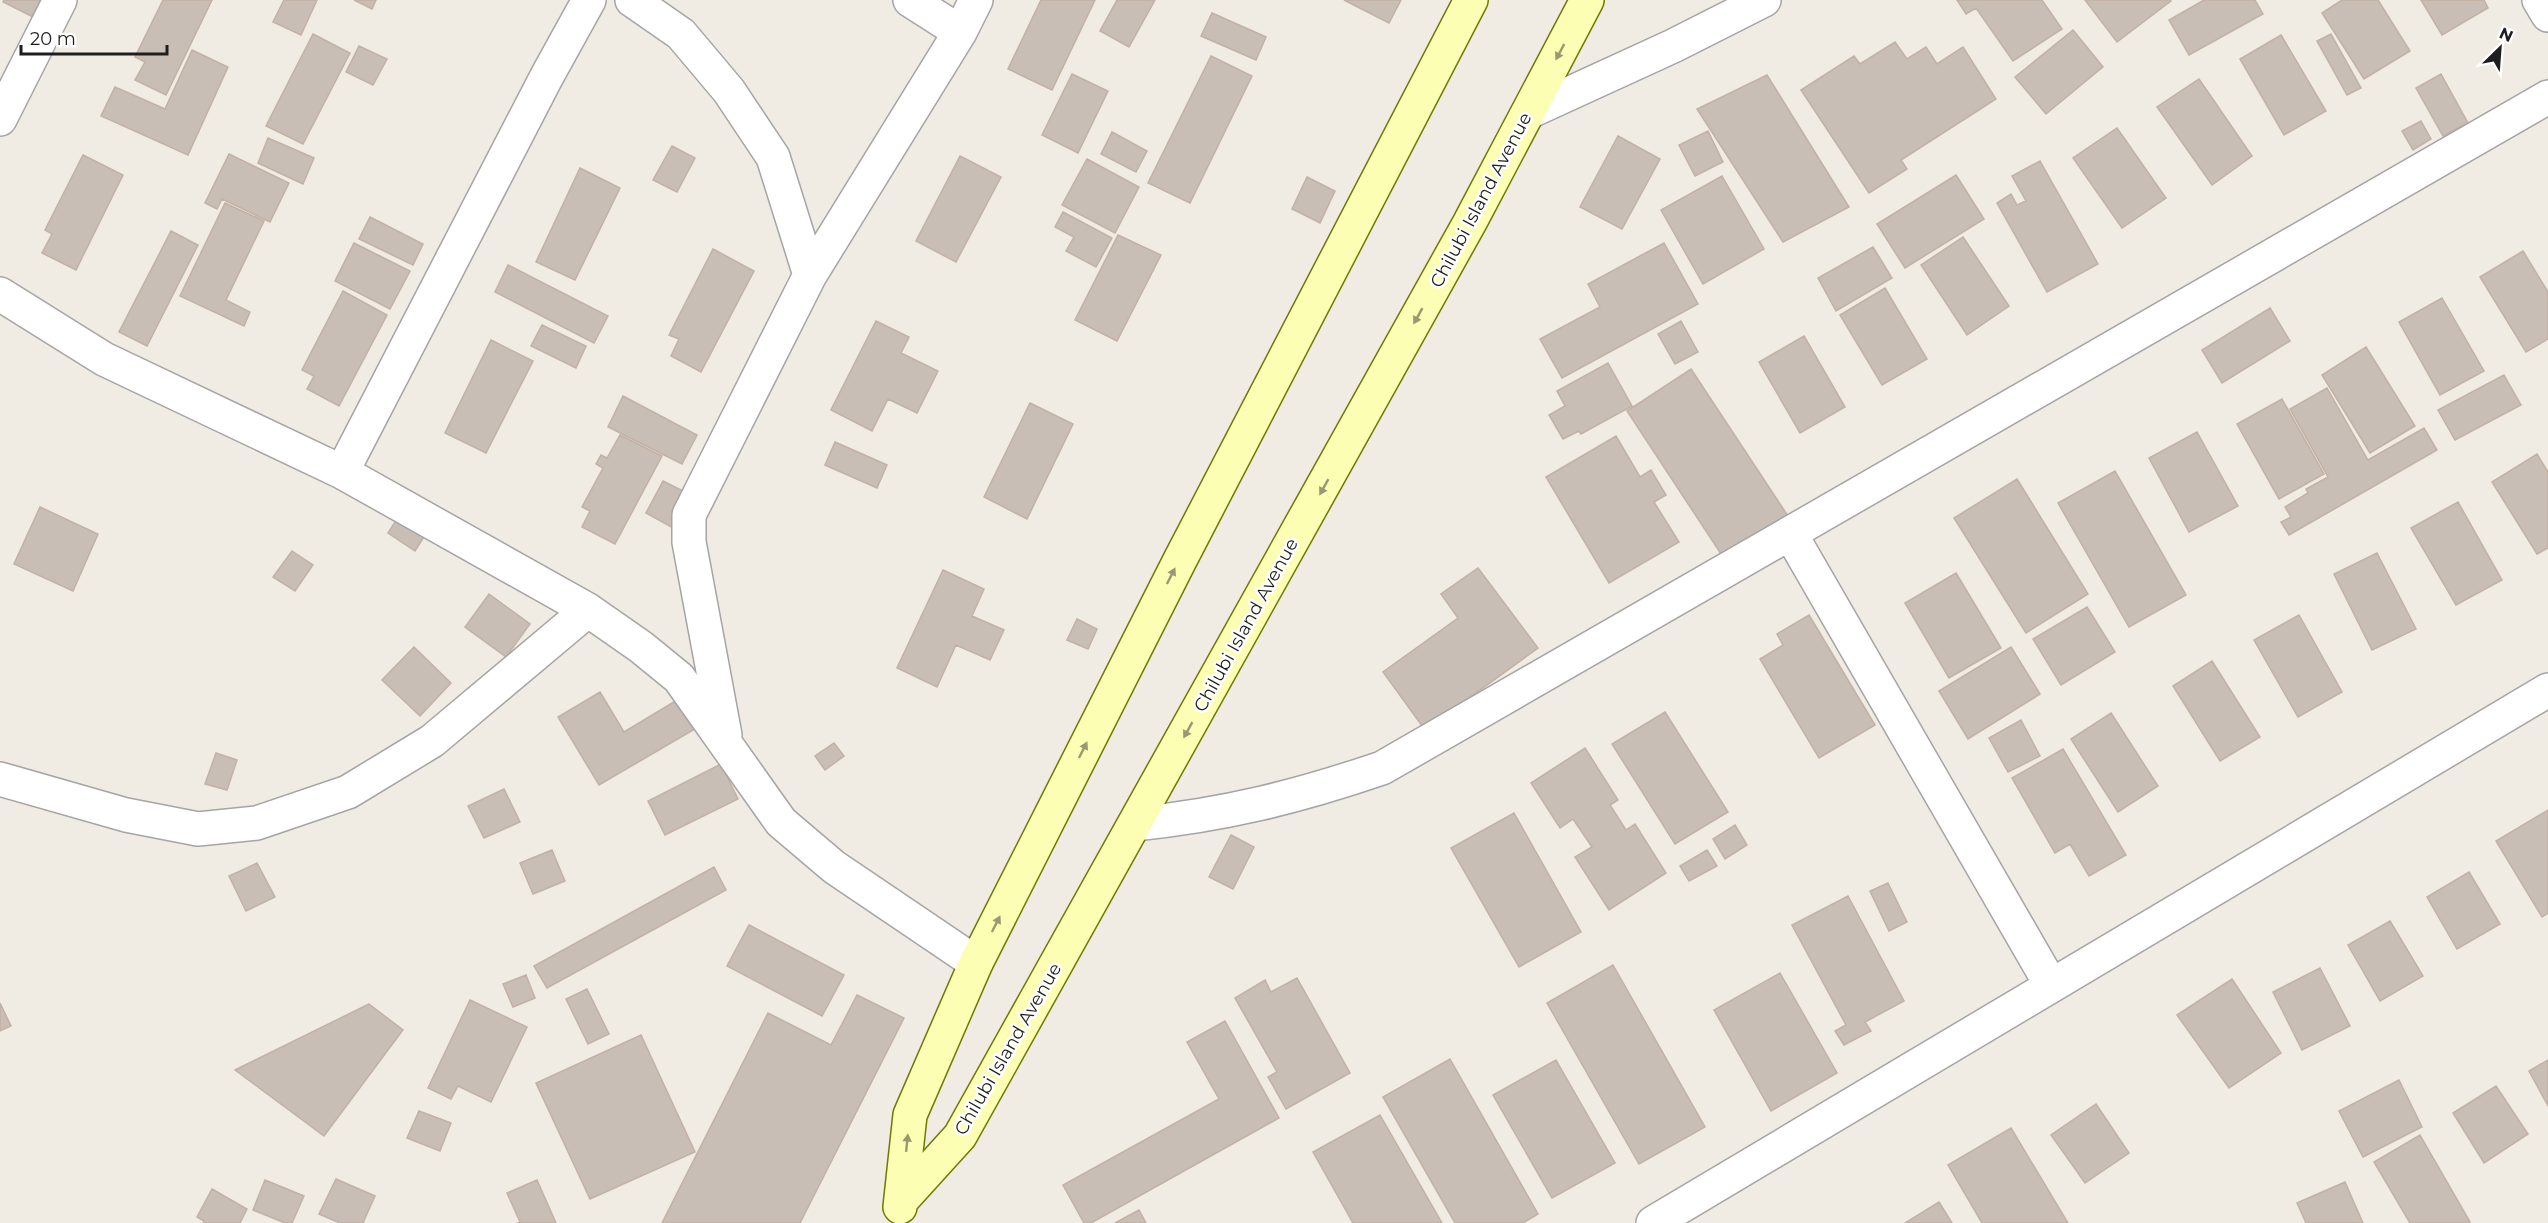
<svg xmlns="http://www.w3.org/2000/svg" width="2548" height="1223" viewBox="0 0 2548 1223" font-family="Montserrat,sans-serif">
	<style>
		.building { fill: #c8beb6; stroke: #c2b1a4; stroke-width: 1.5 }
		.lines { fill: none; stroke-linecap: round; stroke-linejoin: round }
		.street-casing { stroke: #a5a5a5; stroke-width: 36 }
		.secondary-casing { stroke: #6e7a00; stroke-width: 36 }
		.street { stroke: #fff; stroke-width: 33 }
		.secondary { stroke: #fbfeb3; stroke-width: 33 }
		.oneway { fill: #989970 }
		.labels { text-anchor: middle; stroke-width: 5; stroke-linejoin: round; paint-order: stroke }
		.street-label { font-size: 18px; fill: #1e1e1e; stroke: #fff }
	</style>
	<rect width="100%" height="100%" fill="#f0ebe3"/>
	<path class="building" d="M 4,0 L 46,0 L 37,19 L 3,2 Z
		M 163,0 L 212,0 L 166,95 L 135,80 L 145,62 L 135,57 Z
		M 284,0 L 317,0 L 301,35 L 273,22 Z
		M 354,0 L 376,0 L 372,9 Z
		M 1041,0 L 1095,0 L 1052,90 L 1008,69 Z
		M 1117,0 L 1155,0 L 1129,47 L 1100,31 Z
		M 1344,0 L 1401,0 L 1389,23 Z
		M 1957,0 L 2042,0 L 2062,29 L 2013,61 L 1976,8 L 1966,14 Z
		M 2085,0 L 2170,0 L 2171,1 L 2117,42 Z
		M 2204,0 L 2255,0 L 2263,14 L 2189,55 L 2169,20 Z
		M 2342,0 L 2378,0 L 2410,51 L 2364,79 L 2322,13 Z
		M 2421,0 L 2484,0 L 2488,8 L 2442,35 Z
		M 1212,13 L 1266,37 L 1256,60 L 1201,36 Z
		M 2073,30 L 2103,67 L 2046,114 L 2015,77 Z
		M 313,34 L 350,53 L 303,144 L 266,126 Z
		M 2331,34 L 2361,88 L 2347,95 L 2317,41 Z
		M 2281,35 L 2326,111 L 2284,135 L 2240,59 Z
		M 1895,42 L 1907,59 L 1926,47 L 1937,64 L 1963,47 L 1996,99 L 1901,160 L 1907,169 L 1869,193 L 1801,90 L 1854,56 L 1860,64 Z
		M 359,46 L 387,59 L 373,85 L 346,72 Z
		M 192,50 L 228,67 L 188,155 L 101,116 L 115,87 L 165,109 Z
		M 1211,56 L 1252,76 L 1190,203 L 1148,183 Z
		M 1072,74 L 1108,91 L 1078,153 L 1042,135 Z
		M 2441,74 L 2468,123 L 2443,136 L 2416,88 Z
		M 1767,75 L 1849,207 L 1783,242 L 1697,109 Z
		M 2199,79 L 2252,156 L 2212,185 L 2157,107 Z
		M 2421,121 L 2431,139 L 2413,150 L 2402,131 Z
		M 2117,128 L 2166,198 L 2122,228 L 2073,158 Z
		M 1708,131 L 1723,162 L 1695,176 L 1679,145 Z
		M 1112,132 L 1147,151 L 1136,172 L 1101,154 Z
		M 1618,136 L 1660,159 L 1622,229 L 1580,207 Z
		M 268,138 L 314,158 L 303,184 L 258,163 Z
		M 672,146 L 695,158 L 677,192 L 653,180 Z
		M 229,154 L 289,183 L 270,222 L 222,199 L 217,209 L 205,203 Z
		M 83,155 L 123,175 L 76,270 L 42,253 L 52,234 L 45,230 Z
		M 960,156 L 1001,177 L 956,262 L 916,241 Z
		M 1087,159 L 1139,187 L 1115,233 L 1062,205 Z
		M 2040,161 L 2098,264 L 2047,292 L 1997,203 L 2011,194 L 2017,205 L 2026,201 L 2012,176 Z
		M 580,168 L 620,188 L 575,280 L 536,262 Z
		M 1956,175 L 1984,219 L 1905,268 L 1877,224 Z
		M 1722,176 L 1764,249 L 1703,284 L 1661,210 Z
		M 1307,177 L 1335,191 L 1320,223 L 1292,209 Z
		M 225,203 L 264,221 L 226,300 L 250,312 L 244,326 L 180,296 Z
		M 1063,212 L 1112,238 L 1096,267 L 1066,251 L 1074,237 L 1055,227 Z
		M 370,217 L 423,244 L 413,265 L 359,239 Z
		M 171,231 L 198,245 L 147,346 L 119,332 Z
		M 1118,235 L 1161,255 L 1117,341 L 1075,320 Z
		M 1963,237 L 2009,306 L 1967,335 L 1921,265 Z
		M 354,243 L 410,271 L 390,309 L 335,281 Z
		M 1664,243 L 1698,304 L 1562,378 L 1540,339 L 1600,307 L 1588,284 Z
		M 1873,247 L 1892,278 L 1836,311 L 1818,278 Z
		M 713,249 L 754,271 L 701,372 L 671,356 L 679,339 L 669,335 Z
		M 2523,251 L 2548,292 L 2548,339 L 2526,352 L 2480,277 Z
		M 508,265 L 608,316 L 594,343 L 495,292 Z
		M 1885,288 L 1927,359 L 1882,385 L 1840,315 Z
		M 343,291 L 387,315 L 339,406 L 307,389 L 314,376 L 302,370 Z
		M 2442,298 L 2484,371 L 2440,395 L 2399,322 Z
		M 2270,308 L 2290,341 L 2222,383 L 2202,350 Z
		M 876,321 L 909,337 L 901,353 L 938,371 L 917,413 L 888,399 L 872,431 L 831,410 Z
		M 1681,321 L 1698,352 L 1675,364 L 1658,334 Z
		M 542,325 L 586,346 L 576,368 L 531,346 Z
		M 1804,336 L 1845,407 L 1800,433 L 1759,362 Z
		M 491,340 L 533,361 L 486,453 L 445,433 Z
		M 2366,347 L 2415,426 L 2370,453 L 2322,375 Z
		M 1608,363 L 1632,406 L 1581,434 L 1579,431 L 1563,439 L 1549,415 L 1565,406 L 1557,391 Z
		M 1691,369 L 1788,516 L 1723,557 L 1627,411 Z
		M 2504,375 L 2521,405 L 2455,440 L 2438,410 Z
		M 2327,388 L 2368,460 L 2424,428 L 2437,450 L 2289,535 L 2281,522 L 2291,517 L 2285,507 L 2308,493 L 2306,489 L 2328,477 L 2290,409 Z
		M 623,396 L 697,435 L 682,464 L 608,427 Z
		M 2282,399 L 2324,474 L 2279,499 L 2237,424 Z
		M 1030,403 L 1073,424 L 1027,519 L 984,497 Z
		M 2197,432 L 2238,506 L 2189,532 L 2149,458 Z
		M 620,435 L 662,456 L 615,544 L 582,527 L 590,511 L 582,507 L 603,468 L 596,464 L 601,455 L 607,458 Z
		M 1616,436 L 1640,477 L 1651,470 L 1666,495 L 1654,502 L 1679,542 L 1609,583 L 1546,477 Z
		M 835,442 L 887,465 L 877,488 L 825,465 Z
		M 2537,454 L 2548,472 L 2548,548 L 2537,554 L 2492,482 Z
		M 2115,471 L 2186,595 L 2129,627 L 2058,503 Z
		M 2017,479 L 2088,594 L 2026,633 L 1954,518 Z
		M 663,481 L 693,496 L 675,529 L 646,513 Z
		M 2458,502 L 2502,580 L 2456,605 L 2411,528 Z
		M 40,507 L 98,534 L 73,591 L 14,564 Z
		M 402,511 L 429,529 L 415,551 L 388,533 Z
		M 292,551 L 313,565 L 295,591 L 273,577 Z
		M 2377,553 L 2416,629 L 2372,650 L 2334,574 Z
		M 1478,568 L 1538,648 L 1425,730 L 1383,672 L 1458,618 L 1441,594 Z
		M 943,570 L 984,589 L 972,616 L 1004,630 L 990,660 L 956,645 L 937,687 L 897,668 Z
		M 1956,573 L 2001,648 L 1949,678 L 1905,603 Z
		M 489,594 L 530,624 L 506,657 L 465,627 Z
		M 2087,607 L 2115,652 L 2061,685 L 2033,639 Z
		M 1809,615 L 1875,725 L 1819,758 L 1760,659 L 1783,645 L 1777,634 Z
		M 2299,615 L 2342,692 L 2298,717 L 2254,640 Z
		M 1077,619 L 1097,629 L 1088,649 L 1067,640 Z
		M 414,647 L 451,683 L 420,716 L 382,680 Z
		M 2011,647 L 2040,694 L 1968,739 L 1939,691 Z
		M 2212,661 L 2260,737 L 2220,761 L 2173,686 Z
		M 600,692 L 624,732 L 682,697 L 700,726 L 599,785 L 558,717 Z
		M 1665,712 L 1728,812 L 1675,844 L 1612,744 Z
		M 2111,713 L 2158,786 L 2118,812 L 2071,739 Z
		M 2021,720 L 2040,756 L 2008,772 L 1989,738 Z
		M 834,743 L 844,756 L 825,770 L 815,756 Z
		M 1585,748 L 1618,800 L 1610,805 L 1626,830 L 1635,824 L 1666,873 L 1609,910 L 1575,857 L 1592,847 L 1573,819 L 1560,828 L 1531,783 Z
		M 2063,749 L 2126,855 L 2089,876 L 2070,844 L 2055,853 L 2012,778 Z
		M 216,753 L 237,760 L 227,790 L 205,784 Z
		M 721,764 L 738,799 L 665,835 L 648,801 Z
		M 504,789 L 520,822 L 484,838 L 468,806 Z
		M 2548,810 L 2548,913 L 2542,917 L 2496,841 Z
		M 1514,813 L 1581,932 L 1519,967 L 1451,848 Z
		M 1735,825 L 1747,845 L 1725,859 L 1713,839 Z
		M 1231,835 L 1254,847 L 1233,889 L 1209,877 Z
		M 552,850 L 565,881 L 533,894 L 520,863 Z
		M 1707,850 L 1717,866 L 1689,881 L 1680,866 Z
		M 257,863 L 275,897 L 246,911 L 229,876 Z
		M 714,867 L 726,890 L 547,988 L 534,966 Z
		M 2469,872 L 2500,924 L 2457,949 L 2427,897 Z
		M 1888,883 L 1907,922 L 1889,931 L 1870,891 Z
		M 1848,896 L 1904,1001 L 1865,1022 L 1871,1031 L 1844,1045 L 1835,1031 L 1846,1025 L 1792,925 Z
		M 2390,921 L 2423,976 L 2380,1001 L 2348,945 Z
		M 749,925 L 844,975 L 822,1016 L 727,966 Z
		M 1613,965 L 1705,1127 L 1639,1164 L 1547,1003 Z
		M 2320,968 L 2350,1026 L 2302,1050 L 2273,992 Z
		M 1780,973 L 1837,1073 L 1771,1111 L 1714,1010 Z
		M 526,975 L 535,998 L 513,1007 L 503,984 Z
		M 1297,978 L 1350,1073 L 1286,1109 L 1268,1077 L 1277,1072 L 1235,998 L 1265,980 L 1271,992 Z
		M 2232,979 L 2281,1053 L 2229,1088 L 2177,1015 Z
		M 587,989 L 609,1034 L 588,1044 L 566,999 Z
		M 857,995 L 904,1018 L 800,1223 L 662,1223 L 768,1013 L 831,1045 Z
		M 470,1000 L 527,1027 L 491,1102 L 458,1086 L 451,1099 L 428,1088 Z
		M 0,1003 L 11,1026 L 0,1031 Z
		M 369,1004 L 403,1030 L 324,1136 L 235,1070 Z
		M 1225,1021 L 1279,1118 L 1091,1223 L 1084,1223 L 1063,1185 L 1219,1099 L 1187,1042 Z
		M 641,1035 L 695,1152 L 590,1199 L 536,1083 Z
		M 1450,1059 L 1538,1214 L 1523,1223 L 1455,1223 L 1383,1097 Z
		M 1556,1060 L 1615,1163 L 1552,1198 L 1493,1095 Z
		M 2548,1060 L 2548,1106 L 2529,1071 Z
		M 2399,1080 L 2422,1127 L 2363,1157 L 2339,1111 Z
		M 2496,1086 L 2528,1134 L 2484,1163 L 2453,1113 Z
		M 2096,1104 L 2129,1153 L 2085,1183 L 2051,1135 Z
		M 419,1111 L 451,1123 L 440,1151 L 407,1138 Z
		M 1380,1115 L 1442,1223 L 1353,1223 L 1313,1152 Z
		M 2011,1128 L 2068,1223 L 1982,1223 L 1948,1165 Z
		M 2420,1135 L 2470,1222 L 2469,1223 L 2410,1223 L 2374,1162 Z
		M 336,1179 L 375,1196 L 363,1223 L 340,1223 L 319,1214 Z
		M 265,1180 L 304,1196 L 292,1223 L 285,1223 L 253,1210 Z
		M 537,1180 L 556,1223 L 517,1223 L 520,1222 L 507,1193 Z
		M 2345,1182 L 2363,1223 L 2306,1223 L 2297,1203 Z
		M 212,1189 L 247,1209 L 240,1223 L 203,1223 L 204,1221 L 197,1217 Z
		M 1939,1202 L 1952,1223 L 1905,1223 Z
		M 1139,1210 L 1146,1223 L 1115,1223 Z"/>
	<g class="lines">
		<g class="street-casing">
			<path id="street" d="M 632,0 L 681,34 L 729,91 L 773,157 L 810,275 L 689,515 L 689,542 L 725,735
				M 910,0 L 960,32
				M 2539,0 L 2548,15
				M 1529,112 L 1673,46 L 1764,0
				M 0,119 L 60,0
				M 810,275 L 960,32 L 976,0
				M 0,294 L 104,359 L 342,472 L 588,610 L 641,647 L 679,678 L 781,822 L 834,867 L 976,963
				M 342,472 L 547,76 L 589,0
				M 1790,533 L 2051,985
				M 0,779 L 126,815 L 198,829 L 257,823 L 348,792 L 432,741 L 588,610
				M 1135,824 C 1224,815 1297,797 1382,768 L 2548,97
				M 1653,1223 L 2548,690"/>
		</g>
		<g class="secondary-casing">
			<path id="secondary" d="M 901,1201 L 960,1136 L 1470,222 L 1587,0
				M 900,1207 L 910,1115 L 976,963 L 1180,560 L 1471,0"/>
		</g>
		<use href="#street" class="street"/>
		<use href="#secondary" class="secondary"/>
	</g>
	<defs><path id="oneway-solid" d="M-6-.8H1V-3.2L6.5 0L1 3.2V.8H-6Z" transform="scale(1.5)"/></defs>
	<g class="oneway">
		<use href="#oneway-solid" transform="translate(1560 52) rotate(118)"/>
		<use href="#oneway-solid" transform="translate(1418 316) rotate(119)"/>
		<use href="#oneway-solid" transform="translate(1324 487) rotate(119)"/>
		<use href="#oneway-solid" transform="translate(1171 576) rotate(-63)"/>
		<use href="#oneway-solid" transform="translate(1188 730) rotate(119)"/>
		<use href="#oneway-solid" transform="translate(1083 750) rotate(-63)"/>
		<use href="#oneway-solid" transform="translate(996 924) rotate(-63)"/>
		<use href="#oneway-solid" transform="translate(907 1143) rotate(-84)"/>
	</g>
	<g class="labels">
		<g class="street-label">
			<text transform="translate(1481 200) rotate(-62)" y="6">Chilubi Island Avenue</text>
			<text transform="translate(1246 625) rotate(-61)" y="6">Chilubi Island Avenue</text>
			<text transform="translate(1008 1049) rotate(-60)" y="6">Chilubi Island Avenue</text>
		</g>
	</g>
	<g transform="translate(2500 48) rotate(25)" stroke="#ffffff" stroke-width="4.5" paint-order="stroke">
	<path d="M0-4.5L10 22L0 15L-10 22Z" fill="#1e1e1e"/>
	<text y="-9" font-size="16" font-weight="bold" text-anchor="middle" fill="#1e1e1e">N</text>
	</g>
	<path d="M21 45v9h146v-9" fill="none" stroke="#1e1e1e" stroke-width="3"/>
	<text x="30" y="45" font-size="18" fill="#1e1e1e" stroke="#ffffff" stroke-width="4.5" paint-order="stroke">20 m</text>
</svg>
